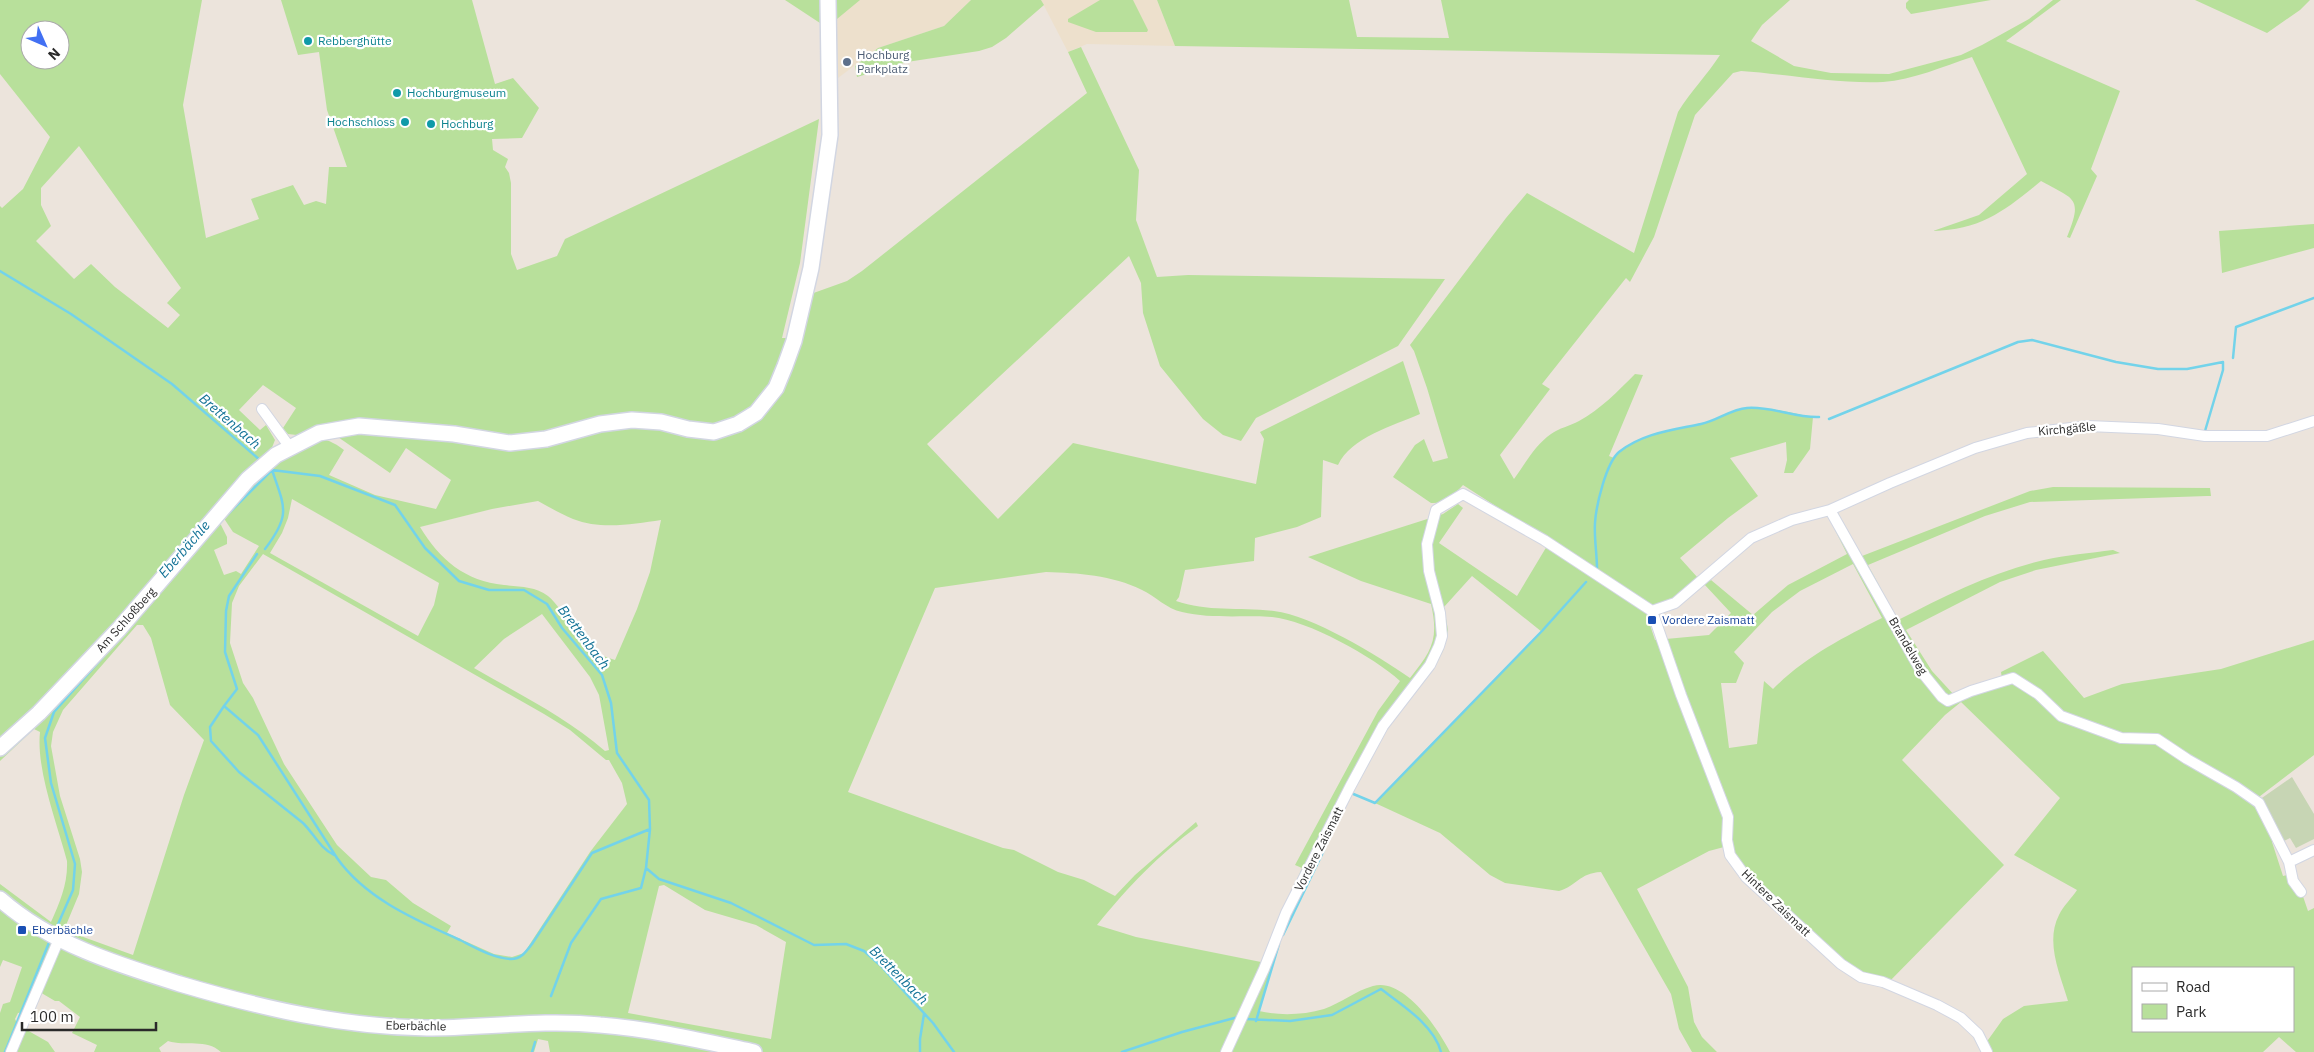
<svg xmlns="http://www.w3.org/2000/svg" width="2314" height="1052" viewBox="0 0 2314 1052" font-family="'IBM Plex Sans',sans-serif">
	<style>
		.education { fill: #ede0cc }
		.green { fill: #b8e09b; fill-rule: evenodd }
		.cemetery { fill: #c7d5b4 }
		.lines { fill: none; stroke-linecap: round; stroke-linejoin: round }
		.stream { stroke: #73d3ea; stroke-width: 2.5 }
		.street-casing { stroke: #d2d6e2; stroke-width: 12 }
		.secondary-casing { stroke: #d2d6e2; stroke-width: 18 }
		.street { stroke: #fff; stroke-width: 10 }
		.secondary { stroke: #fff; stroke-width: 15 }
		.culture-dot { fill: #0f9aa8; stroke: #fff; stroke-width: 2 }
		.service-dot { fill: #5c6f8a; stroke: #fff; stroke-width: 2 }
		.transit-dot { fill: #1a4fb4; stroke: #fff; stroke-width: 2 }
		.labels { text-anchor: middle; stroke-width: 4.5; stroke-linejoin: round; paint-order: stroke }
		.culture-label { font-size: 12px; fill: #0d838f; stroke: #fff; text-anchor: start }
		.service-label { font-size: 12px; fill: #4e5e75; stroke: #fff; text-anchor: start }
		.street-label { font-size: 12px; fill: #2a2a2a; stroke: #fff }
		.transit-label { font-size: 12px; fill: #164399; stroke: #fff; text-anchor: start }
		.water-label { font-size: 14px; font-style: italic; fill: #127296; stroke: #fff }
	</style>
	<rect width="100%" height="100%" fill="#ece4dc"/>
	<path class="education" d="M 832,0 L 971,0 L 944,26 L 878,48 L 834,81 Z
		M 1041,0 L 1157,0 L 1175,46 L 1087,44 L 1068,52 Z"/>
	<path class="green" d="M 0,0 L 202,0 L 183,105 L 206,238 L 259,219 L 251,199 L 293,185 L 304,205 L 316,201 L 326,204 L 329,167 L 347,167 L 327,110 L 319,52 L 298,55 L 281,0 L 472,0 L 495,84 L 513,78 L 539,108 L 522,138 L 492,139 L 493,150 L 508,159 L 505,167 L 509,173 L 511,183 L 511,254 L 517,270 L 557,256 L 565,239 L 819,119 L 800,263 L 782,338 L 791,338 C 811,253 826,170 827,83 L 822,84 L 823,25 L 785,0 L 860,0 L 837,19 L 833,18 L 834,91 L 828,201 L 808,295 L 847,281 L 862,271 L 1087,93 L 1068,52 L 1081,47 L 1139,170 L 1136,220 L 1157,277 L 1188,275 L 1445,279 L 1398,346 L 1256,418 L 1241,441 L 1223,435 L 1203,419 L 1160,366 L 1143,313 L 1141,283 L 1129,256 L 927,444 L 998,519 L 1073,443 L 1256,484 L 1264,439 L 1260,432 L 1403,361 L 1420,414 C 1393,426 1351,437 1338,465 L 1323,460 L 1321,517 L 1297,527 L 1255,538 L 1254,561 L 1185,570 L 1179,597 L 1176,601 C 1207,612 1241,607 1274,611 C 1313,616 1377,655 1410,678 C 1432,651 1439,639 1431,604 L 1361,581 L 1308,557 L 1443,514 L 1458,504 L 1463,508 L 1439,543 L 1517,596 L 1550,541 L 1463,485 C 1455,494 1444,504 1431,503 L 1393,477 L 1415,445 L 1424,439 L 1433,462 L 1448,458 L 1427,388 L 1414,351 L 1410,345 L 1506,218 L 1527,193 L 1634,253 L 1678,112 C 1691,91 1707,75 1720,55 L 1175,46 L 1157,0 L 1349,0 L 1357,37 L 1449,38 L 1441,0 L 1790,0 L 1762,25 L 1751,41 L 1794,66 L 1831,73 L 1889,74 L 1961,55 L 1982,45 L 2029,19 L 2053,0 L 2061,0 L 2006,41 L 2120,91 L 2091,169 L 2097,176 L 2070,238 L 2067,237 C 2083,197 2075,200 2041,181 C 2006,210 1981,230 1933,231 L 1979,215 L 2027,174 L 1972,57 C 1944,66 1913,80 1883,82 C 1838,84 1786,74 1741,71 L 1733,73 L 1695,115 L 1654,237 L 1630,282 L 1626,278 L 1542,384 L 1550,389 L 1500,455 L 1514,479 C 1525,464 1535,445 1551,434 C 1559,428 1570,426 1579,421 C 1601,409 1618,391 1635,374 L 1643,375 L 1609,456 L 1614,458 C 1636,431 1675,432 1705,423 C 1720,419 1733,409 1748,408 C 1770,407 1792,413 1813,417 L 1810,449 L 1793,473 L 1784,473 L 1787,460 L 1786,442 L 1730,458 L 1758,496 L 1728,518 L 1680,558 L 1698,578 L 1672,599 L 1646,613 L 1655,640 L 1709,635 L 1731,613 L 1704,584 L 1711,580 L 1753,615 L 1788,585 L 1847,554 L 1828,516 L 1838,513 L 1862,556 L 2030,491 L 2053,487 L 2210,488 L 2211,496 L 2207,496 L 2030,502 L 1985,516 L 1868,565 L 1898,620 C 1945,596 1992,572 2044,560 C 2066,555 2090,553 2113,550 L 2120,553 L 2036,570 L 2000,582 L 1906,630 L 1932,671 L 1955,696 L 2002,679 L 2001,672 L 2043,651 L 2084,698 L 2122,684 L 2221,669 L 2314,640 L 2314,755 L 2251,803 L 2258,811 L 2274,839 L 2272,842 L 2283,876 L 2295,873 L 2308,911 L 2314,908 L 2314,1052 L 2296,1052 L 2279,1037 L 2263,1052 L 1985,1052 L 1983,1047 L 2003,1019 L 2024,1006 L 2068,1001 C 2060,974 2045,942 2059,915 C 2063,906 2072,898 2077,890 L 2014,855 L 2060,798 L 1961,702 L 1945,715 L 1902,760 L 2004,865 L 1885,986 C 1875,984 1864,982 1855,976 C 1825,957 1735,879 1724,847 L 1709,851 L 1637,889 L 1688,987 L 1694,1022 L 1702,1037 L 1717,1052 L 1692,1052 L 1679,1029 L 1671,994 L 1601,872 C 1579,873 1577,886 1559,891 L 1505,883 L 1490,875 L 1440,833 L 1375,803 L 1542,632 L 1472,576 L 1444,607 L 1448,630 L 1443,651 L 1435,665 L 1392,717 L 1354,787 L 1281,939 L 1259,1011 C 1280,1016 1303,1015 1324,1009 C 1341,1003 1355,991 1373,986 C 1404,977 1438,1029 1450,1052 L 550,1052 L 548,1041 L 538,1039 L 534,1052 L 221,1052 C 206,1038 186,1047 168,1041 L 159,1048 L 161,1052 L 94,1052 L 97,1045 L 72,1033 L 80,1017 L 59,1001 L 55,1001 L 33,988 L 24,1012 L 18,1013 L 15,1019 L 18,1025 L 48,1042 L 55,1052 L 0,1052 L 0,1013 L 3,1004 L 10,1002 L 22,967 L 3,960 L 0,967 L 0,884 L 51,922 C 60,902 68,883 67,861 C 57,823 36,770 40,732 L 34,729 L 0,761 L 0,206 L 2,208 L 23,189 L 50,137 L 0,74 ZM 30,30 L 60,30 L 60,60 L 30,60 ZM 79,146 L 181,288 L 167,303 L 180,315 L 168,328 L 115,287 L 91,264 L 74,279 L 36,241 L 51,226 L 41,205 L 41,188 ZM 263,385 L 296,408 L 283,428 L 288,434 L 297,435 L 330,424 L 335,435 L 390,473 L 406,448 L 451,480 L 436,509 L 375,495 L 329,475 L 344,450 C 308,422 291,453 263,473 L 254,463 L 271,450 L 275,440 L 266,425 L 260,430 L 239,410 ZM 292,499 L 439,583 L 434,605 L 418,636 L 270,553 L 282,533 L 288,518 ZM 538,501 C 549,507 561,514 573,519 C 601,530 633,524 661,520 L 650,572 L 637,609 L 615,660 C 607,657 598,655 590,650 C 574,639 565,610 548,596 C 535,586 520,587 504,585 C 465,581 440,560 420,527 L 492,509 ZM 223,517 L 233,532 L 259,546 L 241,574 L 236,571 L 224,575 L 214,550 L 227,544 L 227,537 L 219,521 ZM 263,554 L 544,714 L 570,730 L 606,760 L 609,760 L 622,783 L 627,804 L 590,852 L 524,953 L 512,957 L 494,954 L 447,933 L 451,926 L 413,903 L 386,880 L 371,877 L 337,845 L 284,764 L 253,698 L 243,683 L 230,643 L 232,603 L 239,586 ZM 1853,564 L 1882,618 C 1842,638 1805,657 1773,689 L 1764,681 L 1757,744 L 1729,748 L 1721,683 L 1736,683 L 1744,663 L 1734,652 L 1772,612 L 1800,591 ZM 1046,572 C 1078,573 1112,575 1142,590 C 1155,596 1167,609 1182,612 C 1210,619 1242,615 1272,617 C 1307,620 1374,657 1400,681 L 1378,711 L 1295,865 L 1302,868 L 1261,962 L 1136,937 L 1097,925 C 1129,886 1157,856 1198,826 L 1196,822 L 1135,875 L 1115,896 L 1084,880 L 1058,872 L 1014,850 L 1003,848 L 848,792 L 935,588 ZM 542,614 L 590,677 L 599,695 L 609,750 L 605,751 C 566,717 519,694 474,668 L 504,639 ZM 137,625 L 143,625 L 151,638 L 170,705 L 204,740 L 184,795 L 133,955 L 64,930 L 79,894 L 82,872 L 80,859 L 60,796 L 51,746 L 53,732 L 63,710 ZM 664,885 L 705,910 L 756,925 L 786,942 L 771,1039 L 628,1013 L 659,886 ZM 2133,968 L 2293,968 L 2293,1031 L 2133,1031 Z
		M 971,0 L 1041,0 L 1044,5 L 1006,38 L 992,47 L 979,51 L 907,62 L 857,77 L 855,66 L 878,48 L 944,26 Z
		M 1100,0 L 1133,0 L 1148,30 L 1147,32 L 1096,32 L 1068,22 L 1068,19 Z
		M 1909,0 L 1991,0 L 1911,14 L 1906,8 L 1906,3 Z
		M 2195,0 L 2310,0 L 2300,10 L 2267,33 Z
		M 2314,224 L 2314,248 L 2222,273 L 2219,231 Z"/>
	<path class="cemetery" d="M 2292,777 L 2314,814 L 2314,839 L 2296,848 L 2290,838 L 2284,841 L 2283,839 L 2259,800 Z"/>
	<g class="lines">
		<path class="stream" d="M 0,271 L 71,314 L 172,384 L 261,461
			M 2233,358 L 2236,327 L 2314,298
			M 1829,419 L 2018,342 L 2032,340 L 2116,362 L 2158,369 L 2187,369 L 2223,362 L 2223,370 L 2205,431
			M 269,468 L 272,470 L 320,476 L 395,505 L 425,548 L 459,581 L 489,590 L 524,590 L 547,604 L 562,628 L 602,675 L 611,703 L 617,753 L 649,800 L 650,829 L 646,868 L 659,879 L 731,903 L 814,945 L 846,944 L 864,951 L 880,965 L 933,1023 L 954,1052
			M 227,515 L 272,470 C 285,508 291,515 265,549
			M 257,554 L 229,596 L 226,611 L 225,652 L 237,689 L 224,706 L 258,735 L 337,858 C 366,899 416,920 460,940 C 476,948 493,958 511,959 C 521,959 526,952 532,944 L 592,853 L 650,829
			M 1597,569 C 1597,554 1594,538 1595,523 C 1596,506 1606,463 1619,452 C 1643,433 1673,430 1701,424 C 1717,421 1731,409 1747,408 C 1772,406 1795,418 1819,417
			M 224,706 L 210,727 L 211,741 L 239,772 L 303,823 C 314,834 320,848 334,855
			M 1351,793 L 1375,803 L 1542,631 L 1586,582
			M 55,931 L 73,890 L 75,864 L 51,783 L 45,738 L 54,712 L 103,657
			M 1283,935 L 1324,850
			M 551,996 L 571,943 L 601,899 L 641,888 L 646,868
			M 1246,1019 L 1290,1021 L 1332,1015 L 1381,989 C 1402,1005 1434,1025 1441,1052
			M 1256,1021 L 1279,944
			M 5,1052 L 50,940
			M 532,1052 L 535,1042
			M 920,1052 L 920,1039 L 924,1014
			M 1122,1052 L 1182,1032 L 1238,1017"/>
		<g class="street-casing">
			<path id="street" d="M 262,409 L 289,446
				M 1830,510 L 1921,671 L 1942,697 L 1948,701 L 1971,691 L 2013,678 L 2038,694 L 2061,716 L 2121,738 L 2157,739 L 2187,759 L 2236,787 L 2259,803 L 2289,862 L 2293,881 L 2301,892
				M 1652,611 L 1675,603 L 1751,538 L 1792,520 L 1830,510 L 1890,483 L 1975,448 L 2027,433 L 2088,426 L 2158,429 L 2205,436 L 2267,436 L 2314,421
				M 1652,611 L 1681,695 L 1728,817 L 1727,840 L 1730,855 L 1746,877 L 1841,964 L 1861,977 L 1883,982 L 1937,1005 L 1961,1018 L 1978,1034 L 1987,1052
				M 2289,862 L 2314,850
				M 11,1052 L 59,939
				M 1226,1052 L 1264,969 L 1286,913 L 1350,787 L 1383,726 L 1430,665 L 1439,646 L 1442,636 L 1440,613 L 1429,571 L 1427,544 L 1436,510 L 1463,494 L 1544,540 L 1652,611"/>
		</g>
		<g class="secondary-casing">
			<path id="secondary" d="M 0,748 L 39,713 L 119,629 L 248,479 L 276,455 L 319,433 L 359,426 L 454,434 L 510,443 L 546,439 L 600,424 L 632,420 L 661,422 L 688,429 L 714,432 L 738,424 L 756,413 L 776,388 L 785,366 L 794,341 L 811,268 L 830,135 L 828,0
				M 0,899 C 51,944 116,964 180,984 C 261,1008 342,1027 427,1028 C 484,1028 542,1019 600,1025 C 652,1029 703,1041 754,1052"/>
		</g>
		<use href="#street" class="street"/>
		<use href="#secondary" class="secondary"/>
	</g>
	<g class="culture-dot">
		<circle cx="308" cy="41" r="5"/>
		<circle cx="397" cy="93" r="5"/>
		<circle cx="405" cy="122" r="5"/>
		<circle cx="431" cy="124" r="5"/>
	</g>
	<circle class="service-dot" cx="847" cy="62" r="5"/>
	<g class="transit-dot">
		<rect x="1647" y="615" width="10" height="10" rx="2.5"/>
		<rect x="17" y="925" width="10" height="10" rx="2.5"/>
	</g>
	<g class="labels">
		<g class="culture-label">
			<text x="318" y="45">Rebberghütte</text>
			<text x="407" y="97">Hochburgmuseum</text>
			<text x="395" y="126" text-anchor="end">Hochschloss</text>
			<text x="441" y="128">Hochburg</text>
		</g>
		<g class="service-label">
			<text x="857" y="59">Hochburg<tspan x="857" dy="14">Parkplatz</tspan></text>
		</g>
		<g class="street-label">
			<text transform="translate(2067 429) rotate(-5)" y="4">Kirchgäßle</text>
			<text transform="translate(126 620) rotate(-48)" y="4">Am Schloßberg</text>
			<text transform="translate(1908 646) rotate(60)" y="4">Brandelweg</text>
			<text transform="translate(1319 849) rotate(-63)" y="4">Vordere Zaismatt</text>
			<text transform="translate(1776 903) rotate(44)" y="4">Hintere Zaismatt</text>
			<text transform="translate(416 1026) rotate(1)" y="4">Eberbächle</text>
		</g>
		<g class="transit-label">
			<text x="1662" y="624">Vordere Zaismatt</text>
			<text x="32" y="934">Eberbächle</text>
		</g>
		<g class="water-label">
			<text transform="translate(230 421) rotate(41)" y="5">Brettenbach</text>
			<text transform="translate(184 549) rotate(-49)" y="5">Eberbächle</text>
			<text transform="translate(584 637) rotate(53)" y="5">Brettenbach</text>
			<text transform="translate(899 975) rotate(45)" y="5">Brettenbach</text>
		</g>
	</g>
	<rect x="2132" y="967" width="162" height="65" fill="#ffffff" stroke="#aaaaaa"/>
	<rect x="2142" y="983" width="25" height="8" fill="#ffffff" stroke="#aaaaaa"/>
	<text x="2176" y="992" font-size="15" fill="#2a2a2a">Road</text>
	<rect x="2142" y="1004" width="25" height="15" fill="#b8e09b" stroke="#aaaaaa"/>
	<text x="2176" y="1017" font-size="15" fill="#2a2a2a">Park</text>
	<g transform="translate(45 45) rotate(135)"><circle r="24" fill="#ffffff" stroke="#aaaaaa"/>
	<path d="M0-4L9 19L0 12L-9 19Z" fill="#4270f3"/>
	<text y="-8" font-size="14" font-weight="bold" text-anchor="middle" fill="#2a2a2a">N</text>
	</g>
	<path d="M22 1022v8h134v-8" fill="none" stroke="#2a2a2a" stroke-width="2.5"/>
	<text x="30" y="1022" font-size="15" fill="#2a2a2a" stroke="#ffffff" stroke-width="4" paint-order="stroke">100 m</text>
</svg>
